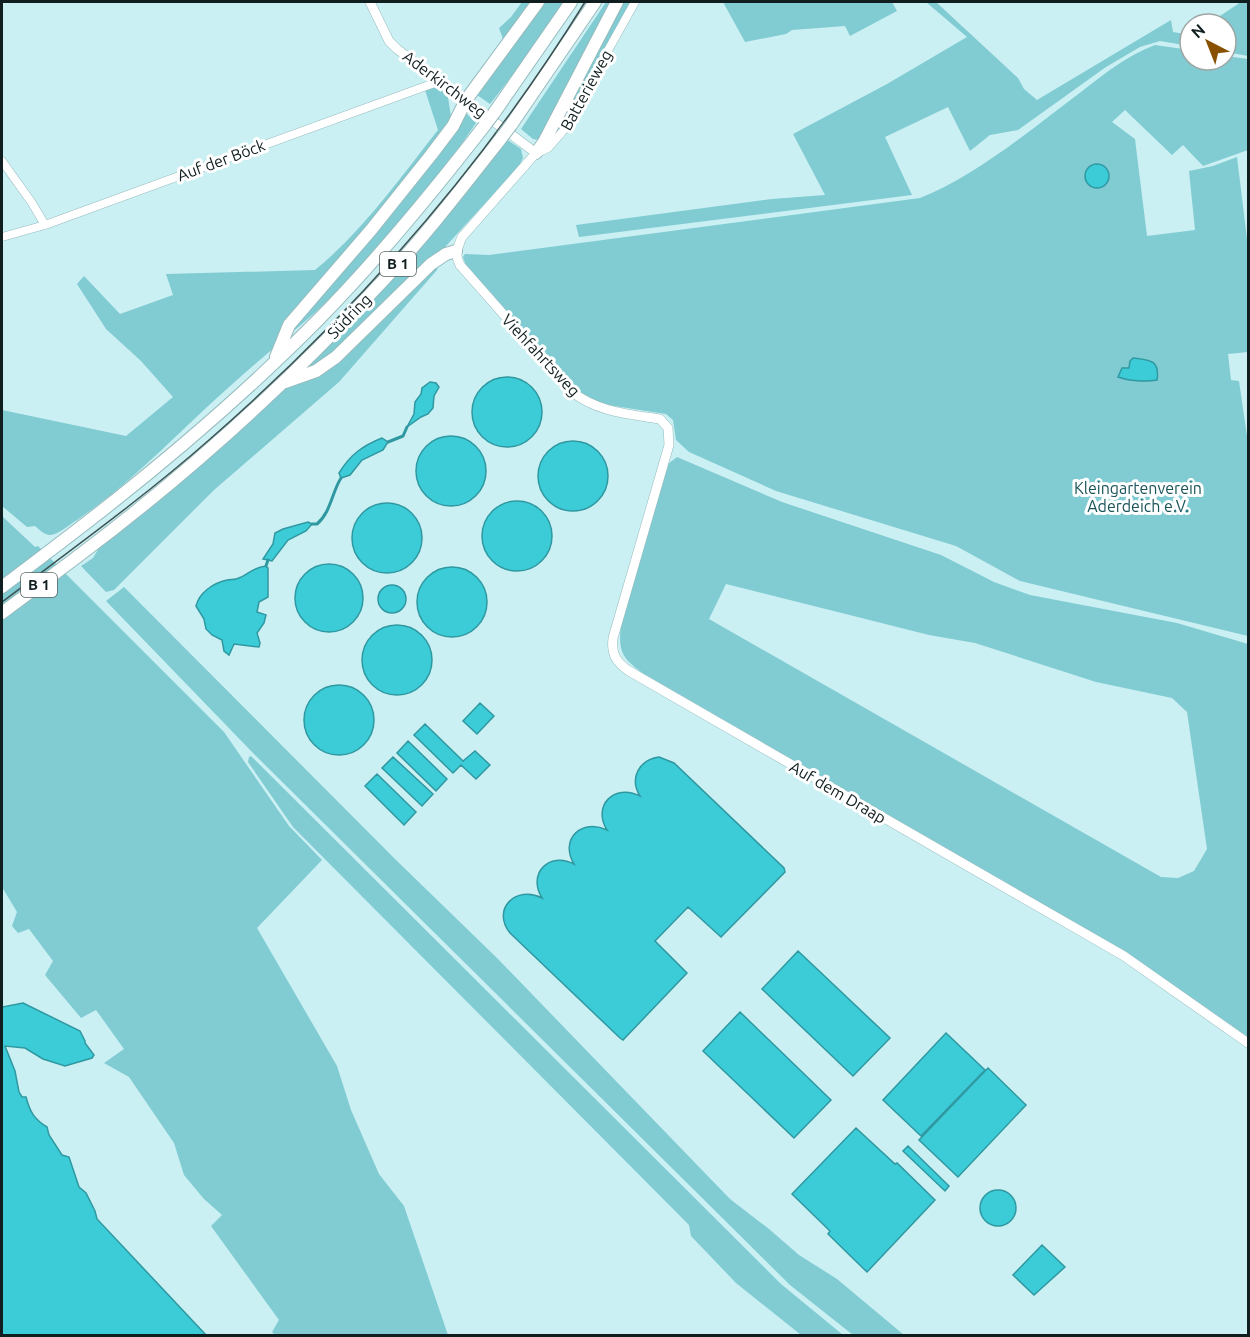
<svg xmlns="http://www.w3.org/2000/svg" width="1250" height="1337" viewBox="0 0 1250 1337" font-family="Ubuntu,sans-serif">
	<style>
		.green { fill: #81cbd2; fill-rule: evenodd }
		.water { fill: #3cccd8; stroke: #2f98a0; stroke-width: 1.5 }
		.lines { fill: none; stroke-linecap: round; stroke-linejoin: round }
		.stream { stroke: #2f98a0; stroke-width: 3 }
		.minor-casing { stroke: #96bbbe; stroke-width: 9 }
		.tertiary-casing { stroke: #96bbbe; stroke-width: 10 }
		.primary-casing { stroke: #96bbbe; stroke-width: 14 }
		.trunk-casing { stroke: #96bbbe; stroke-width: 14 }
		.minor { stroke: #fff; stroke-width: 8 }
		.tertiary { stroke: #fff; stroke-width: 9 }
		.primary { stroke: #fff; stroke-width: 12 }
		.trunk { stroke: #fff; stroke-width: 12 }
		.tram { stroke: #3e5253; stroke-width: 1.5 }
		.primary-bridge-casing { stroke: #96bbbe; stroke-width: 14; stroke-linecap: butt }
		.primary-bridge { stroke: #fff; stroke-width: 12 }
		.labels { text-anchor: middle; stroke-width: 6; stroke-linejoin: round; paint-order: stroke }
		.shield { fill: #fff; stroke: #586262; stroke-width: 1.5 }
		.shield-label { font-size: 15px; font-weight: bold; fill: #101e1f }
		.street-label { font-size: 16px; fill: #101e1f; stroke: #fff }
		.park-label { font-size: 16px; fill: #195459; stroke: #fff }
	</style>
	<rect width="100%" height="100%" fill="#caf0f3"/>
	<path class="green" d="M 522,2 L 564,2 L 535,46 L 490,104 L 470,90 L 503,39 L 499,28 L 511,17 Z
		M 606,2 L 612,2 L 539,140 L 533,139 L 521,129 Z
		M 622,2 L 632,2 L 555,138 L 549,144 Z
		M 723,2 L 892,2 L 897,11 L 850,36 L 845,26 L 792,30 L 786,34 L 745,42 Z
		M 926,2 L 936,2 L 1018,78 L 1024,89 L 1037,100 L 1171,20 L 1173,32 L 1190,35 L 1190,46 L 1160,41 L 1140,47 L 1106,67 L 1018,130 L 990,135 L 970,151 L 948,107 L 885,137 L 912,195 L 579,237 L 576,225 L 772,199 L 825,195 L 793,134 L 887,84 L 967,37 Z
		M 1239,2 L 1248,2 L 1248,56 L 1226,52 L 1226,24 L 1223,24 L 1220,16 L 1238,4 Z
		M 1155,45 L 1190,50 L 1190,60 L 1226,60 L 1226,56 L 1248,59 L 1248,150 L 1203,166 L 1183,145 L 1172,155 L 1125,110 L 1112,122 L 1135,139 L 1147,236 L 1195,230 L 1189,171 L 1213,166 L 1237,157 L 1248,247 L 1248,352 L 1228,354 L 1231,380 L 1239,381 L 1248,443 L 1248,636 L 1020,581 L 956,546 L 776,491 L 689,452 L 676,440 L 673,420 L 666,414 L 601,404 L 579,393 L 466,266 L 463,257 L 465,254 L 489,255 L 920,198 C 976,176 1033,128 1081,92 C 1104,74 1128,55 1155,45 Z
		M 433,86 L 443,89 L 448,97 L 451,117 L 467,114 L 476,123 C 442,173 403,220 363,265 C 322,311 273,347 228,388 C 178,432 133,482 77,520 C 70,524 58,535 50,535 C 44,535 39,529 35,526 L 27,527 L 2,506 L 2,410 L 126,436 L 173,397 L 141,361 L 106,329 L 77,284 L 84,276 L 120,314 L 173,295 L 166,274 L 315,270 C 363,231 400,178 438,130 L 425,90 Z
		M 506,139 L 521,149 L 523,158 L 519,166 L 446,246 L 437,270 L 339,382 L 214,490 L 114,590 L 106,592 L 81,566 L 93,558 L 102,543 L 158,502 L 288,385 Z
		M 677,457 L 782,502 L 941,555 L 994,582 L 1030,595 L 1177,623 L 1248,644 L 1248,1037 L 1126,952 L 644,674 C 622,658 618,652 621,625 L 668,464 ZM 726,584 L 929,635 L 975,643 L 1096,682 L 1172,698 L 1187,712 L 1207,849 L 1194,871 L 1178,878 L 1161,877 L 709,619 Z
		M 2,516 L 35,547 L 38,546 L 224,732 L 289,826 L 322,860 L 257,928 L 337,1066 L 351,1110 L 379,1174 L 404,1206 L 448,1335 L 275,1335 L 272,1332 L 279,1320 L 211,1226 L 222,1215 L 204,1199 L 184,1175 L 174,1143 L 129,1077 L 104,1063 L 124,1049 L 96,1010 L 81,1018 L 45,975 L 53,961 L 29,929 L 18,933 L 12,926 L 17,912 L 2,887 Z
		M 124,587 L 396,860 L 498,959 L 730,1199 L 769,1229 L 799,1255 L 837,1279 L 904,1335 L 853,1335 L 790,1285 L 254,754 L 106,601 Z
		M 251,756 L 781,1284 L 843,1335 L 801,1335 L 736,1283 L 691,1236 L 689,1225 L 293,827 L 248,762 L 249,757 Z"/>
	<path class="water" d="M1085 176a12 12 0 1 1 24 0a12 12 0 1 1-24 0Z
		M 1133,358 C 1150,360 1160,360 1157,380 C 1146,382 1129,381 1118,377 L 1122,368 L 1129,368 L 1130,361 Z
		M472 412a35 35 0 1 1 70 0a35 35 0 1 1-70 0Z
		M 430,382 L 436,383 L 439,387 L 434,396 L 433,408 L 428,414 L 421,417 L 407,427 L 414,414 L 415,402 L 421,394 L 422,388 Z
		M416 471a35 35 0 1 1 70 0a35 35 0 1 1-70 0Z
		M 382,438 L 388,442 L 383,450 L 362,460 L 350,475 L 341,478 L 339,473 C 350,455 362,446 382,438 Z
		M538 476a35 35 0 1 1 70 0a35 35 0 1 1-70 0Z
		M482 536a35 35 0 1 1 70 0a35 35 0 1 1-70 0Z
		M352 538a35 35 0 1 1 70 0a35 35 0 1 1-70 0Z
		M 308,522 L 312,524 L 306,531 L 288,540 L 272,561 L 263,559 L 273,544 L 275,533 L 283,529 Z
		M295 598a34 34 0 1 1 68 0a34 34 0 1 1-68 0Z
		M 266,566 L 268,568 L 268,597 L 259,602 L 257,612 L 266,615 L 264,623 L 257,633 L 260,643 L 259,647 L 234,644 L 229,655 L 224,651 L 222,640 L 212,635 L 206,629 L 204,619 L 196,606 C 199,593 213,583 227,580 C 230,579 233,580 236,579 C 248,576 250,568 266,566 Z
		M417 602a35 35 0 1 1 70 0a35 35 0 1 1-70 0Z
		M378 599a14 14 0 1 1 28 0a14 14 0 1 1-28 0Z
		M362 660a35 35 0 1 1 70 0a35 35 0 1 1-70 0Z
		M304 720a35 35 0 1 1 70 0a35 35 0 1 1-70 0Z
		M 480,703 L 494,716 L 477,734 L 463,721 Z
		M 425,724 L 463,761 L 475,751 L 490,765 L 476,779 L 461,765 L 453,773 L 414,735 Z
		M 408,741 L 447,779 L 436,791 L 397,753 Z
		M 393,757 L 433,794 L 422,806 L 382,768 Z
		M 659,757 L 674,763 L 784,868 L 785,872 L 721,937 L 688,907 L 655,941 L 687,973 L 623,1040 L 620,1038 L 510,933 C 491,909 516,885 542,898 C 527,874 549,851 574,864 C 559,839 582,818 607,830 C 592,806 614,783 640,796 C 629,778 639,760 659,757 Z
		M 377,774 L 416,812 L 404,825 L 365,786 Z
		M 798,951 L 890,1038 L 853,1076 L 762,989 Z
		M 23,1003 L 80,1031 L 85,1041 L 85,1043 L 94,1055 L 92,1058 L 65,1066 L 43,1059 L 25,1048 L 5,1046 L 15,1071 L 19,1092 L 22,1097 L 26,1097 C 30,1112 34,1119 47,1127 L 49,1135 L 62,1155 L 69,1157 L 79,1187 L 86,1193 L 95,1211 L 97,1219 L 206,1335 L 2,1335 L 2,1007 Z
		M 740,1012 L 831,1100 L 794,1138 L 703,1051 Z
		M 946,1033 L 985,1070 L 921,1136 L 883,1100 Z
		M 988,1068 L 1026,1105 L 958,1177 L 919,1140 Z
		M 856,1128 L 895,1164 L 897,1163 L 935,1200 L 867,1272 L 828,1234 L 830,1231 L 792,1194 Z
		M 908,1146 L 949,1186 L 945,1191 L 903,1151 Z
		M980 1208a18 18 0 1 1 36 0a18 18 0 1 1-36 0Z
		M 1042,1245 L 1065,1267 L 1034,1295 L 1013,1275 Z"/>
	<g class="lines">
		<path class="stream" d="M 388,442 L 403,436 L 407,427
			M 312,524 L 317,524 C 331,512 332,492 341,478
			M 266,566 L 268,560"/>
		<g class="minor-casing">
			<path id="minor" d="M 537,153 L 548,148 L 563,131 L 635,2
				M 2,161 L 32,203 L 45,225
				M 2,237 L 45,225 L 440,81"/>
		</g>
		<g class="tertiary-casing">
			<path id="tertiary" d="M 370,2 L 389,41 L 397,49 L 536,153 L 462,237 C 458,247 454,254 460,265 L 571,391 C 597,412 628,414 660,419 L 668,428 L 669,445 L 613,638 C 611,654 616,662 629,671 L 1124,956 L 1248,1043"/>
		</g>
		<g class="primary-casing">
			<path id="primary" d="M 494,113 L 571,2
				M 511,125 L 595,2
				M 536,153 L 544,142 L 617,2
				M 276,357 L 289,325 L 371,230 L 431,155 L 453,126 L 466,100 L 538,2
				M 285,382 L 316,371 L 336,357 L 431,264 L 446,254 L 456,251
				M 60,543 C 151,474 239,400 319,319 C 379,258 433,192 485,125
				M 77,557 C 185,476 285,386 377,287 C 422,240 462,188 502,137"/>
		</g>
		<g class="trunk-casing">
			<path id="trunk" d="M 2,587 L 60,543
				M 2,613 L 77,557"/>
		</g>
		<use href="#minor" class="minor"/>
		<use href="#tertiary" class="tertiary"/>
		<use href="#primary" class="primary"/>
		<use href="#trunk" class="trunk"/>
		<path class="tram" d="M 2,602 C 72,549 143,498 209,440 C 354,313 484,166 585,2"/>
		<g class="primary-bridge-casing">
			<path id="primary-bridge" d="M 485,125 L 494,113
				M 502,137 L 511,125"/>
		</g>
		<use href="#primary-bridge" class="primary-bridge"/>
	</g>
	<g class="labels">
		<g class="shield">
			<rect x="380" y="252" width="36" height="24" rx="4.5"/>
			<rect x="21" y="573" width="36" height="24" rx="4.5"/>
		</g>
		<g class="shield-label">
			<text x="398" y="269">B 1</text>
			<text x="39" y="590">B 1</text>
		</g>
		<g class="street-label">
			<text transform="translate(445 84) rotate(37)" y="6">Aderkirchweg</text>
			<text transform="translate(586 90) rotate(-61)" y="6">Batterieweg</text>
			<text transform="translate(221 160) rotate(-20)" y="6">Auf der Böck</text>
			<text transform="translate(349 316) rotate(-46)" y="6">Südring</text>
			<text transform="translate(541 355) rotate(47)" y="6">Viehfahrtsweg</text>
			<text transform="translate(838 792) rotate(30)" y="6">Auf dem Draap</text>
		</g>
		<g class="park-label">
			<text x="1138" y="494">Kleingartenverein<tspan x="1138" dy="18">Aderdeich e.V.</tspan></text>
		</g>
	</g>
	<rect width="1250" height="1337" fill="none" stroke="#101e1f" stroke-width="6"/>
	<g transform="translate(1208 42) rotate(318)"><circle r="28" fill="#ffffff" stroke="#9fa5a5" stroke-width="1.5"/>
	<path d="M0-4.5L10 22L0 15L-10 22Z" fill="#875100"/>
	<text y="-9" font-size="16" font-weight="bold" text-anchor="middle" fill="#101e1f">N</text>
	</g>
</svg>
